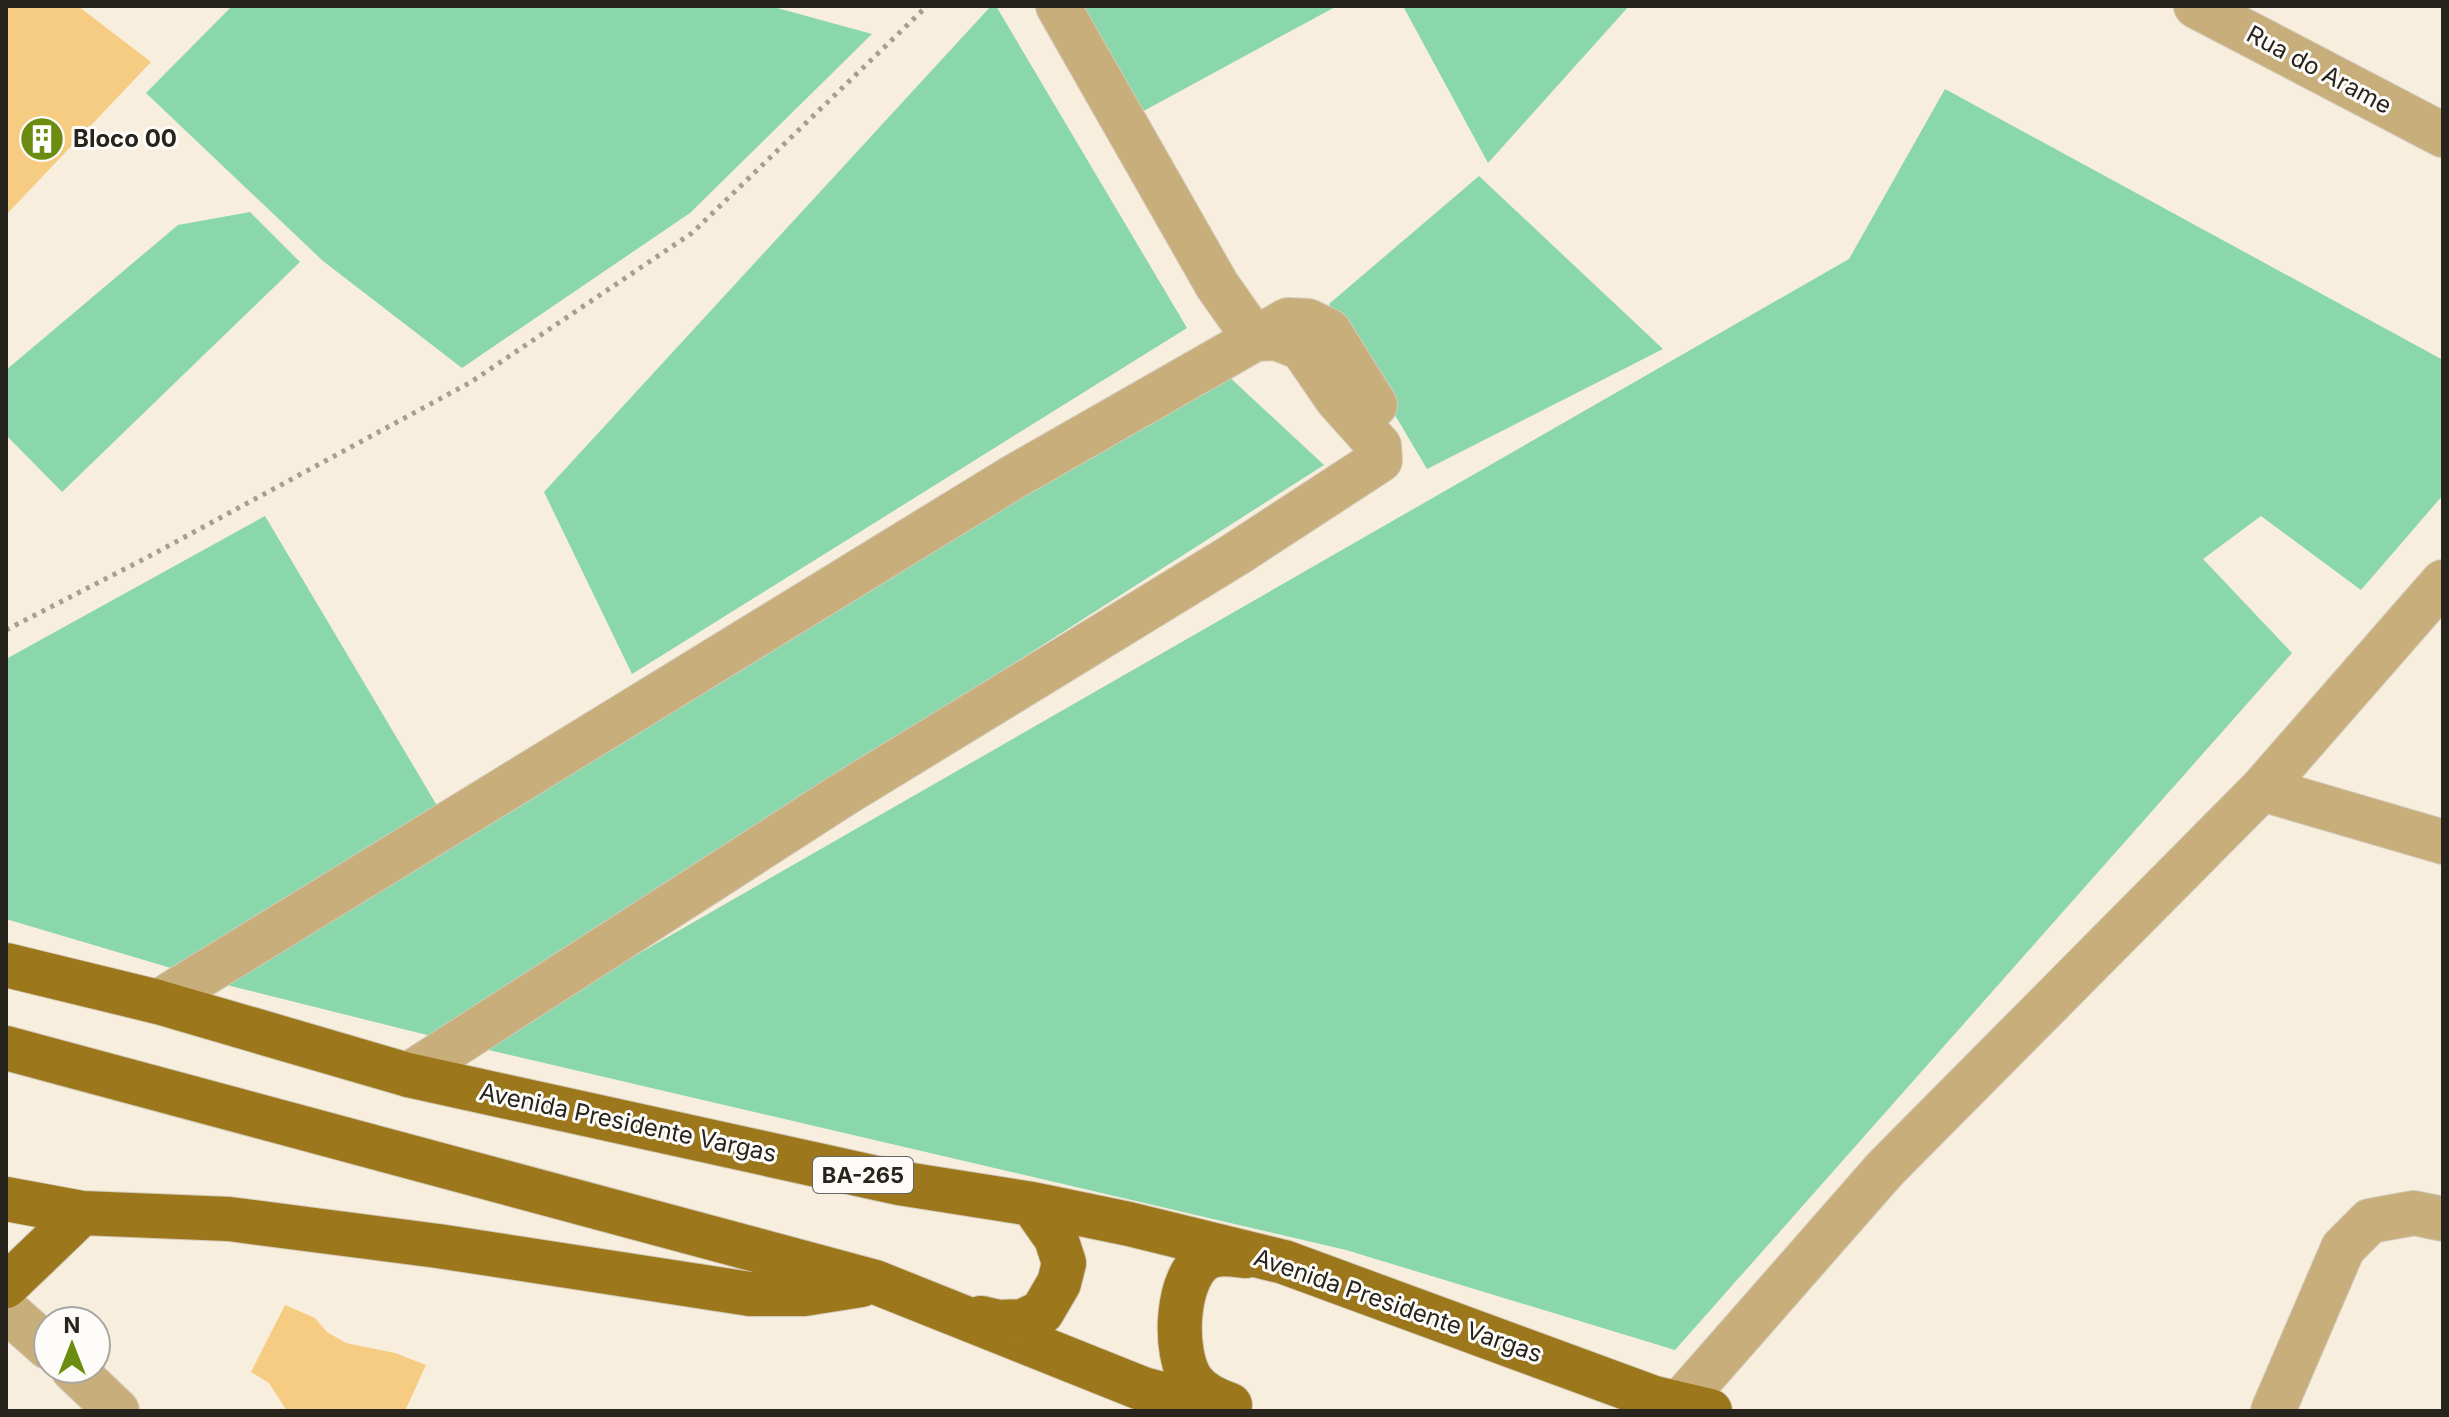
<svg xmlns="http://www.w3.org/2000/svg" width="2449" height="1417" viewBox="0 0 2449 1417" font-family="Inter,sans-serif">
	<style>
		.green { fill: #89d7aa }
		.building { fill: #f6cc82 }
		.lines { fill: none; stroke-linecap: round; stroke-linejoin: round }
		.minor-casing { stroke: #d2cabb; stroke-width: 46 }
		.major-casing { stroke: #d2cabb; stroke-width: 46 }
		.path { stroke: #a69e92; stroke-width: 5; stroke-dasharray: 4 6; stroke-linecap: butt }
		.minor { stroke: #c7ae7b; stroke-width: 44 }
		.major { stroke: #9c771b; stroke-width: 44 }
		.labels { text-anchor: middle; stroke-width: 6; stroke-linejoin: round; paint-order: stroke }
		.shield { fill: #fefcf9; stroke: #686560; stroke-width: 2 }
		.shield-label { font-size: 22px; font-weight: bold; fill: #27241e }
		.street-label { font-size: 24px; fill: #27241e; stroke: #fefcf9 }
		.poi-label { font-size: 24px; font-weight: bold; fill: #27241e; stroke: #fefcf9; text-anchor: start }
	</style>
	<rect width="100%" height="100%" fill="#f8eedd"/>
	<path class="green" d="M 232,6 L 770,6 L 872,34 L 690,213 L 462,368 L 323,261 L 146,93 Z
		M 991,6 L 996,6 L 1187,328 L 632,674 L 544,492 Z
		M 1081,6 L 1337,6 L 1138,114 Z
		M 1403,6 L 1629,6 L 1488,163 Z
		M 1945,89 L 2443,360 L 2443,495 L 2361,590 L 2261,516 L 2203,559 L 2292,653 L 1675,1350 L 1346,1250 L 476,1047 L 1849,259 Z
		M 1479,176 L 1663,349 L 1427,469 L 1329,304 Z
		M 250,212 L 300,262 L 62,492 L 6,435 L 6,370 L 178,225 Z
		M 1224,372 L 1324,465 L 431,1036 L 227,985 Z
		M 265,516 L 439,809 L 171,968 L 6,919 L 6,659 Z"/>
	<path class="building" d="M 6,6 L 78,6 L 151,62 L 6,215 Z
		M 285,1305 L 315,1318 L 327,1332 L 346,1343 L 395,1353 L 426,1365 L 405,1411 L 287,1411 L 269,1383 L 251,1372 Z"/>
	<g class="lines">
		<g class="minor-casing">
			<path id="minor" d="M 1058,6 L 1217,285 L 1255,339 L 1288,320 L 1308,321 L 1329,331 L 1375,405
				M 2196,6 L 2443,135
				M 2262,789 L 2443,842
				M 158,1002 L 1010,479 L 1255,339 L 1276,338 L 1302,348 L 1337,399 L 1379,446 L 1380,460 L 1236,554 L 844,794 L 408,1075
				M 6,1310 L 48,1347
				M 73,1369 L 117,1411
				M 1679,1404 L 1885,1169 L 2262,789 L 2443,582
				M 2273,1411 L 2343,1248 L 2370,1221 L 2414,1213 L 2443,1219"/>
		</g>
		<g class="major-casing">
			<path id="major" d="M 6,965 L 158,1002 L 408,1075 L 899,1183 L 1032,1204 L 1129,1224 L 1284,1262 L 1654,1398 L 1710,1411
				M 6,1048 L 875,1282 L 1143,1389 L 1226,1411
				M 6,1199 L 82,1213 L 229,1219 L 438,1246 L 750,1294 L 804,1294 L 861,1285
				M 6,1286 L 82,1213
				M 981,1318 L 998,1322 L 1023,1321 L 1042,1312 L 1059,1283 L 1064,1263 L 1056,1238 L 1032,1204
				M 1230,1405 C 1216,1400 1202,1394 1193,1382 C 1172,1355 1175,1271 1209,1257 C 1221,1252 1235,1255 1246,1256"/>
		</g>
		<path class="path" d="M 6,630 L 146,558 L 471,382 L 692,233 L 927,6"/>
		<use href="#minor" class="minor"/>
		<use href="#major" class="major"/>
	</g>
	<defs>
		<g id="building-disc" transform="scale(2.3)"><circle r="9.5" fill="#6b8c10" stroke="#fefcf9"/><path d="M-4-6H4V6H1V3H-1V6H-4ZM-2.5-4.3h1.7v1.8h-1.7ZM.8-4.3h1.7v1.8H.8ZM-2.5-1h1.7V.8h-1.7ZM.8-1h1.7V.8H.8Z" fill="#fff"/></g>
	</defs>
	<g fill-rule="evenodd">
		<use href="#building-disc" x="42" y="139"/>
	</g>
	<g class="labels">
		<rect class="shield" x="813" y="1157" width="100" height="36" rx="6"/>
		<g class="shield-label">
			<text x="863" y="1183">BA-265</text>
		</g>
		<g class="street-label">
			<text transform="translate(2319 70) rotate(28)" y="8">Rua do Arame</text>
			<text transform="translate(628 1123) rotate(12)" y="8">Avenida Presidente Vargas</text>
			<text transform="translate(1398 1306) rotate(19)" y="8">Avenida Presidente Vargas</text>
		</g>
		<g class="poi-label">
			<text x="73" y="147">Bloco 00</text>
		</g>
	</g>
	<rect width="2449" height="1417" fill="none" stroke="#27241e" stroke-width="16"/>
	<g transform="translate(72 1345)"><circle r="38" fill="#fefcf9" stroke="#a8a6a1" stroke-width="2"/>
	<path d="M0-6L14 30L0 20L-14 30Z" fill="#6b8c10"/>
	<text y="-12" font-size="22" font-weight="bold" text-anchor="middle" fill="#27241e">N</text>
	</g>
</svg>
